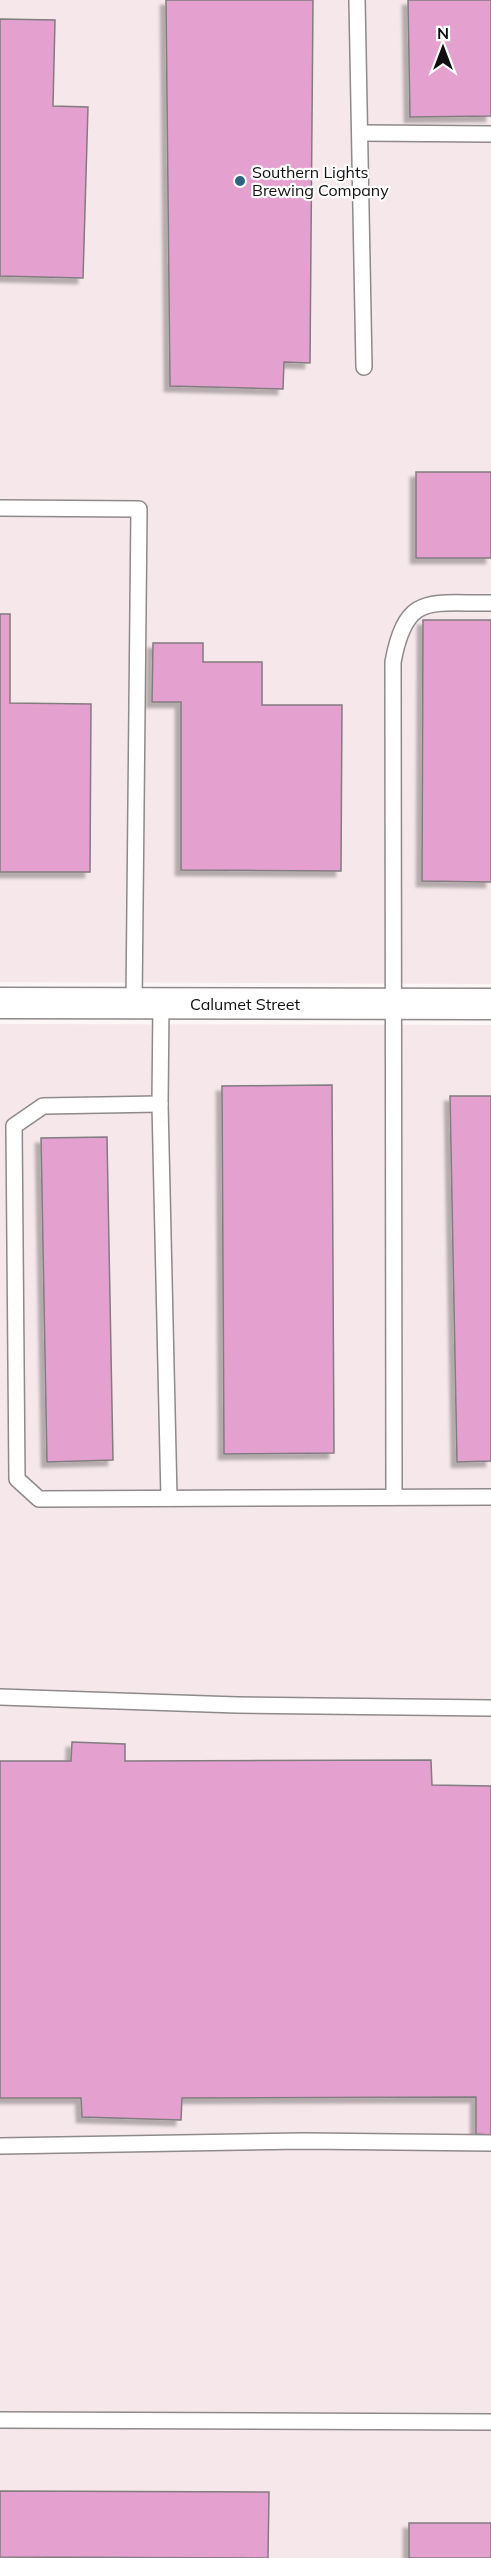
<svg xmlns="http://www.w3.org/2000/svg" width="491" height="2558" font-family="Mulish,sans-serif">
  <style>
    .built { fill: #f6e8ea }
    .building { fill: #e4a1cf; stroke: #807c7f; stroke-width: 1.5; filter: url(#shadow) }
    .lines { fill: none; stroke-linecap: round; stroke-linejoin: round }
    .service-casing { stroke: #8e898a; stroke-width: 18 }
    .minor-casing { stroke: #8e898a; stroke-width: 33 }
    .service { stroke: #fff; stroke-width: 15 }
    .minor { stroke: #fff; stroke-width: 30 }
    .poi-dot { fill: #2e627e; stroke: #fff; stroke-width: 2 }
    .labels { text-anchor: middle; stroke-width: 4.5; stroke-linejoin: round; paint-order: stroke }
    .poi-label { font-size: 16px; fill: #100e0e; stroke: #fff; text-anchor: start }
    .street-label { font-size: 16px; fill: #100e0e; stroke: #fff }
  </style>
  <defs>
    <filter id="shadow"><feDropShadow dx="-5.5" dy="5.5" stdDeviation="1.5" flood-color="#0004"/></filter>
  </defs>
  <rect width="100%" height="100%" fill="#fcf6f7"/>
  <g class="built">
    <path d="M0 0H491V984L0 982Z"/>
    <path d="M0 1024 491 1025V2558H0Z"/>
  </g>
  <g class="building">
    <path d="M166 0H313L310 363 284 362 283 389 170 386Z"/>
    <path d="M408 0H491V116L410 117Z"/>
    <path d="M0 19 55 20 53 106 88 107 83 278 0 276Z"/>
    <rect x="416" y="472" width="75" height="86"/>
    <path d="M0 614H10V703L91 704 90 872H0Z"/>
    <path d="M423 620H491V882L422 881Z"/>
    <path d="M153 643H203V662H262V705H342L341 871 181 870V702H152Z"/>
    <path d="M332 1085 334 1453 224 1454 222 1086Z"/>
    <path d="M450 1096H491V1461L457 1462Z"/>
    <path d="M107 1137 113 1460 47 1462 41 1138Z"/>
    <path d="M72 1742 125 1744V1761L431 1760 432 1785 491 1786V2135L476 2134V2097L182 2098 181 2120 82 2117 81 2098H0V1761H71Z"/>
    <path d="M0 2491 269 2492 268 2558 0 2557Z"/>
    <rect x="409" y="2523" width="82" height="35"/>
  </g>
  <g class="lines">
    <defs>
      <g id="service">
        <path d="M357 0 364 367"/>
        <path d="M361 133 491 134"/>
        <path d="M0 508 139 509 134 1004"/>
        <path d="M161 1004 160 1104 169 1498"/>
        <path d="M160 1104 43 1106 14 1126 17 1479 39 1499 491 1497"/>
        <path d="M394 1497 393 662C406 592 430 604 491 603"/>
        <path d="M0 1697 237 1705 491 1708"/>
        <path d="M0 2146 304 2141 491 2143"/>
        <path d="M0 2420 491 2422"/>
      </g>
      <path id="minor" d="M0 1003 491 1004"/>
    </defs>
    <use href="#service" class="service-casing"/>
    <use href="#minor" class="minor-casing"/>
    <use href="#service" class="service"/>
    <use href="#minor" class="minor"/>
  </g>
  <circle class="poi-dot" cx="240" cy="181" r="6"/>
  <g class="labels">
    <g class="poi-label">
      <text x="252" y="178">Southern Lights<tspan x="252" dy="18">Brewing Company</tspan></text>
    </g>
    <g class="street-label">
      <text x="245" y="1010">Calumet Street</text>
    </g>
  </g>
  <g transform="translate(443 48)" stroke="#ffffff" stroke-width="4.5" paint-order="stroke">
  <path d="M0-4.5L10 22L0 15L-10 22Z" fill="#100e0e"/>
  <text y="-9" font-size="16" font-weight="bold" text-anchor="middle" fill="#100e0e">N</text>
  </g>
</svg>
